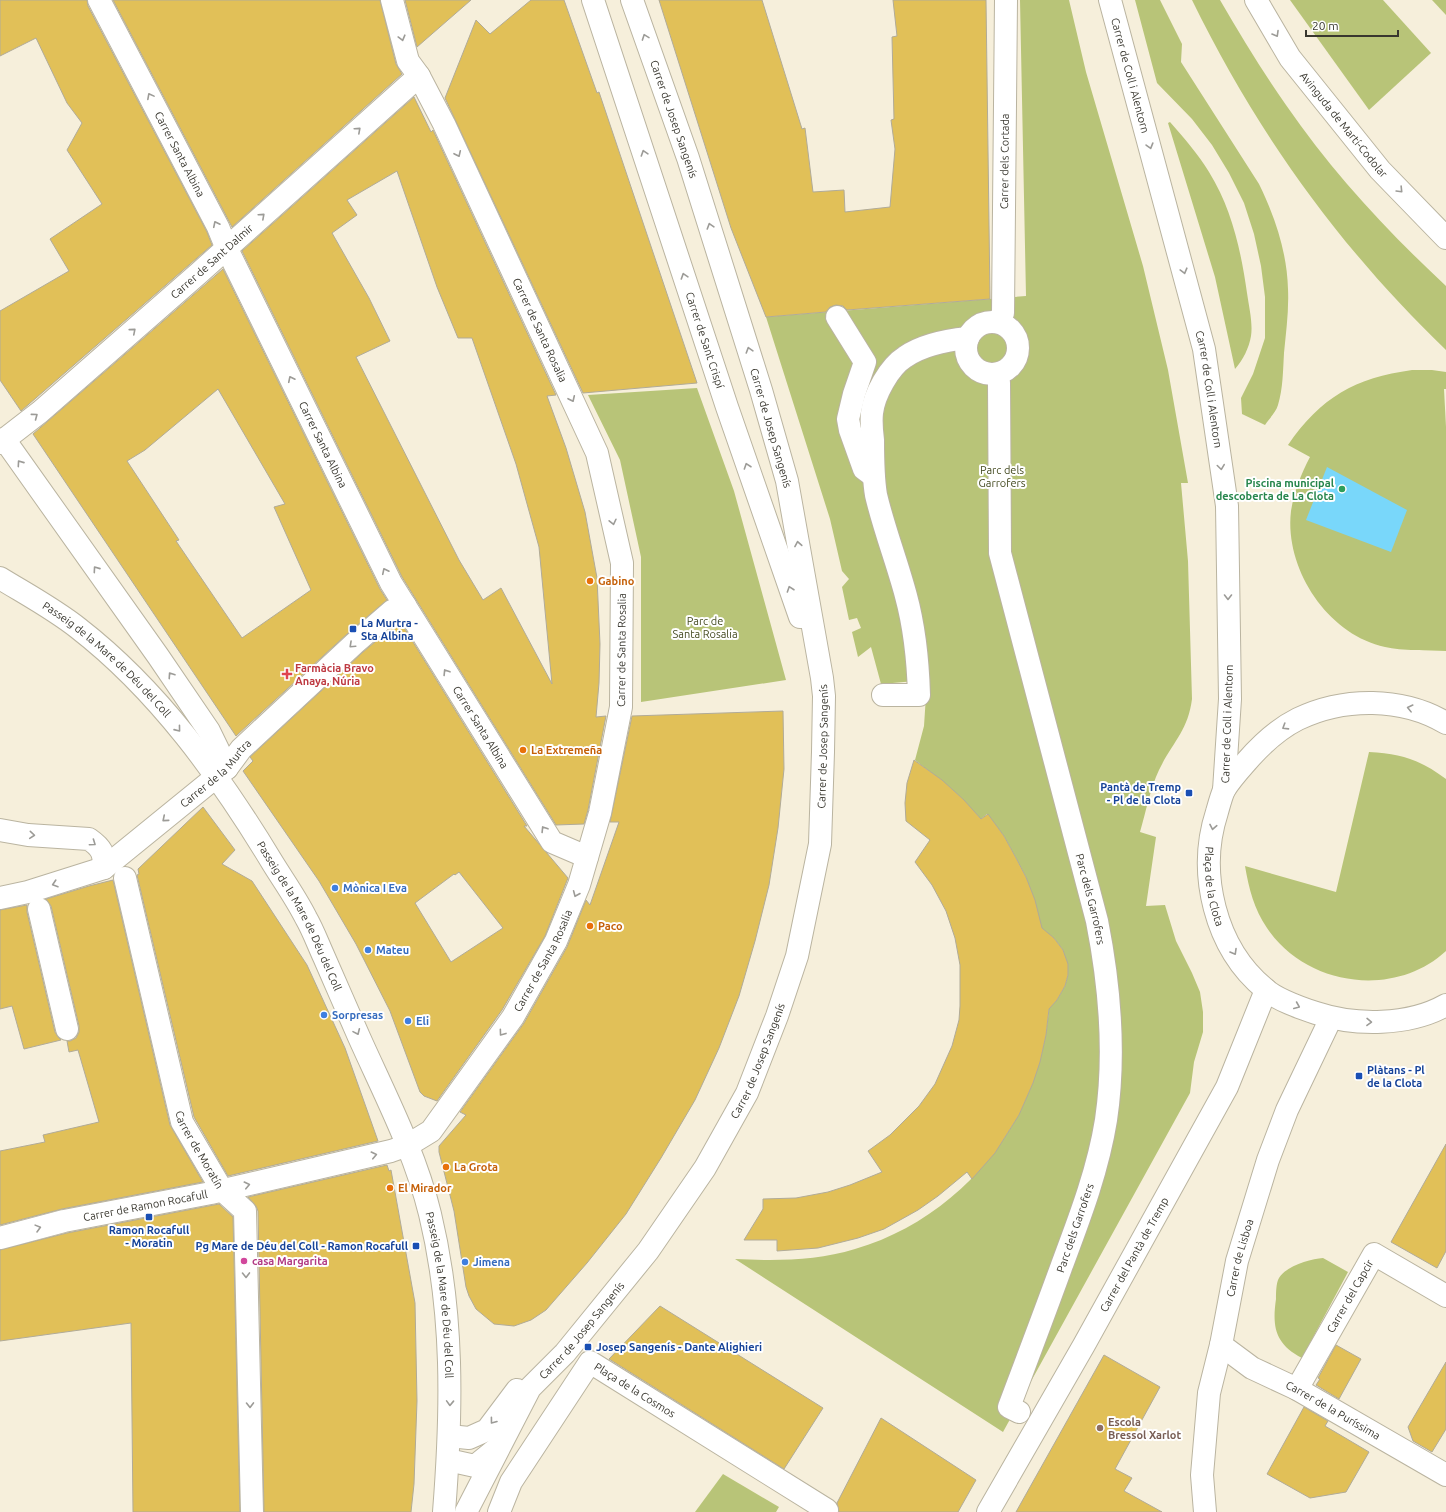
<svg xmlns="http://www.w3.org/2000/svg" width="1446" height="1512" font-family="Ubuntu,sans-serif">
  <style>
    .green { fill: #b8c478 }
    .water { fill: #79d7fa }
    .building { fill: #e1c058; stroke: #b1ab98; fill-rule: evenodd }
    .lines { fill: none; stroke-linecap: round; stroke-linejoin: round }
    .pedestrian-casing { stroke: #bab4a0; stroke-width: 24 }
    .minor-casing { stroke: #bab4a0; stroke-width: 24 }
    .tertiary-casing { stroke: #bab4a0; stroke-width: 24 }
    .pedestrian { stroke: #fff; stroke-width: 22 }
    .minor { stroke: #fff; stroke-width: 22 }
    .tertiary { stroke: #fff; stroke-width: 22 }
    .oneway { stroke: #9c9b97 }
    .leisure-dot { fill: #2e9e5b; stroke: #fff; stroke-width: 1.5 }
    .food-dot { fill: #e8710a; stroke: #fff; stroke-width: 1.5 }
    .transit-dot { fill: #1a4fb4; stroke: #fff; stroke-width: 1.5 }
    .health-dot { fill: #e0444e; stroke: #fff; stroke-width: 1.5 }
    .shop-dot { fill: #3f7fe0; stroke: #fff; stroke-width: 1.5 }
    .hotel-dot { fill: #d1479c; stroke: #fff; stroke-width: 1.5 }
    .education-dot { fill: #8d6e63; stroke: #fff; stroke-width: 1.5 }
    .labels { text-anchor: middle; stroke-width: 4; stroke-linejoin: round; paint-order: stroke }
    .street-label { font-size: 11px; fill: #39372f; stroke: #fff }
    .park-label { font-size: 11px; fill: #454b21; stroke: #fff }
    .leisure-label { font-size: 11px; font-weight: bold; fill: #27864d; stroke: #fff; text-anchor: end }
    .food-label { font-size: 11px; font-weight: bold; fill: #c56008; stroke: #fff; text-anchor: start }
    .transit-label { font-size: 11px; font-weight: bold; fill: #164399; stroke: #fff; text-anchor: start }
    .health-label { font-size: 11px; font-weight: bold; fill: #be3a42; stroke: #fff; text-anchor: start }
    .shop-label { font-size: 11px; font-weight: bold; fill: #366cbe; stroke: #fff; text-anchor: start }
    .hotel-label { font-size: 11px; font-weight: bold; fill: #b23c85; stroke: #fff; text-anchor: start }
    .education-label { font-size: 11px; font-weight: bold; fill: #785e54; stroke: #fff; text-anchor: start }
  </style>
  <rect width="100%" height="100%" fill="#f6efdb"/>
  <g class="green">
    <path d="M1020 0H1069L1086 72 1143 266 1168 370 1188 483H1181L1188 561 1192 699C1188 731 1172 743 1159 770 1150 789 1146 812 1140 832L1156 837 1146 906 1165 905 1176 941 1192 973 1200 992 1203 1012V1032L1194 1062 1190 1093 1003 1432 735 1259C775 1261 816 1261 855 1249 963 1217 1041 1119 1049 1008L1057 1000 1065 986 1068 975 1063 950 1054 938 1042 930 1026 877 1015 856 1004 836 987 814 981 819 954 791 915 760 924 726 927 680 881 684 871 647 858 657 852 632 861 628 857 618 849 620 842 587 849 579 842 571 830 519 766 317 1026 296Z"/>
    <path d="M1135 0H1160L1182 44 1181 62 1259 184C1275 217 1287 252 1288 289 1289 311 1286 332 1284 353 1283 370 1283 389 1278 405 1276 412 1269 419 1265 425L1242 414 1241 398 1253 374 1265 338V297L1261 266 1254 234 1244 203 1229 173 1212 145 1192 119 1157 83Z"/>
    <path d="M1192 0H1220C1241 36 1262 71 1286 105 1332 172 1387 231 1446 286V350C1339 247 1257 133 1192 0Z"/>
    <path d="M1290 0H1383L1431 53 1369 110Z"/>
    <path d="M1432 0H1446V15Z"/>
    <path d="M1170 122C1184 138 1198 154 1209 172 1232 209 1241 251 1247 293 1249 307 1253 323 1251 336 1249 348 1243 360 1235 369L1215 277 1168 123Z"/>
    <path d="M1412 370H1432L1446 372V389H1444L1446 427V651C1428 650 1402 651 1385 647 1328 635 1284 569 1291 511 1294 492 1301 474 1310 457L1288 445C1321 397 1355 378 1412 370Z"/>
    <path d="M697 388 734 491 786 680 641 702V557L620 460 588 395Z"/>
    <path d="M1369 752C1401 754 1419 759 1446 779V951C1394 999 1306 986 1267 928 1254 909 1249 889 1245 866L1336 892Z"/>
    <path d="M1323 1258 1348 1272 1302 1358C1275 1344 1272 1327 1276 1299 1276 1293 1276 1283 1279 1278 1287 1265 1311 1259 1323 1258Z"/>
    <path d="M723 1474 779 1507 776 1512H695Z"/>
  </g>
  <path class="water" d="M1327 467 1407 510 1391 552 1306 520Z"/>
  <g class="building">
    <path d="M0 0H87L88 6 207 232 212 245 21 411 0 380V311L69 271 50 239 102 204 67 150 82 123 67 103 36 38 0 56Z"/>
    <path d="M113 0H380L396 64 402 74 232 227Z"/>
    <path d="M405 0H471L417 47Z"/>
    <path d="M531 0H564L597 93 599 92 697 383 583 393 445 98 476 20 490 34Z"/>
    <path d="M659 0H762L802 129 805 128 813 192 844 190 845 212 890 207 895 149 891 120 894 119 892 37 897 36 893 0H986L990 299 847 310 843 306 836 305 830 307 826 312 766 317 731 228Z"/>
    <path d="M414 97 431 132 433 130 556 395 547 396 566 448 585 512 597 578 600 644 599 683 596 717 606 716 588 810 584 824 556 825 402 577 242 251ZM397 171 437 287 458 338H472L516 464 539 547 552 684 501 588 483 600 459 560 356 357 390 341 369 298 332 233 357 215 347 200Z"/>
    <path d="M223 269 380 589 387 600 347 634 236 736 33 434ZM218 389 285 504 274 507 311 590 242 638 176 541 179 540 127 461 145 450Z"/>
    <path d="M400 621 527 826H524L568 878 545 936 502 1010 437 1101 424 1096 420 1092 390 1011 356 944 319 881 243 771 253 761 250 757 363 652ZM459 872 503 928 451 962 415 903 454 874 455 875Z"/>
    <path d="M783 711 784 769 778 828 769 885 755 941 739 996 719 1048 695 1100 661 1158 626 1214 587 1263 546 1310 531 1320 514 1326 494 1324 476 1309 469 1296 466 1287 454 1211 439 1152V1146L466 1115 460 1112 524 1023 567 947 586 900 590 905 619 822H610L632 716Z"/>
    <path d="M914 760 942 780 964 800 981 819 988 814 1004 836 1015 856 1026 877 1035 900 1042 928 1054 938 1063 950 1068 964V975L1065 986 1057 1000 1049 1009 1046 1035 1040 1062 1033 1083 1019 1115 995 1153 972 1179 967 1172 938 1196 918 1210 884 1229 858 1238 818 1248 777 1251V1240H744L763 1209V1199L796 1198 828 1192 850 1185 882 1172 868 1151 890 1135 919 1106 935 1084 952 1046 959 1020 960 1006V965L955 938 946 911 932 885 915 862 930 840 906 821 905 803 907 783Z"/>
    <path d="M203 807 235 850 222 864 252 881 307 965 345 1048 378 1141 228 1176 194 1117 137 875 139 874 138 869Z"/>
    <path d="M113 880 170 1125 203 1182 62 1209 0 1225V1151L45 1142 43 1135 99 1122 78 1050 69 1052 67 1041H70L76 1038 79 1032V1026L51 906 46 899 89 886Z"/>
    <path d="M27 905V912L55 1032 58 1037 61 1040 24 1049 12 1006 0 1009V910Z"/>
    <path d="M1446 1144V1251L1437 1268 1391 1242Z"/>
    <path d="M387 1165 389 1171 391 1170 415 1303 417 1401 414 1484 411 1512H264L258 1211 256 1206 248 1197Z"/>
    <path d="M219 1204 233 1217 240 1512H133L131 1323 0 1341V1250L67 1233Z"/>
    <path d="M660 1306 823 1408 784 1469 609 1359Z"/>
    <path d="M1336 1345 1361 1359 1339 1399 1316 1385 1320 1379 1318 1378Z"/>
    <path d="M1104 1355 1160 1387 1115 1469 1132 1478 1124 1491 1162 1512H1016Z"/>
    <path d="M1446 1362V1429L1432 1452 1413 1441 1408 1427Z"/>
    <path d="M1304 1407 1328 1421 1325 1426 1369 1452 1346 1492 1310 1498 1267 1474Z"/>
    <path d="M881 1418 976 1480 958 1512H839L837 1503Z"/>
  </g>
  <g class="lines">
    <defs>
      <g id="pedestrian">
        <path d="M837 317 865 362 854 394 848 419 850 430 864 469 872 475"/>
        <path id="s1" d="M997 374 999 383 1000 553 1097 921C1110 987 1116 1053 1106 1120 1098 1170 1080 1217 1062 1265 1045 1312 1027 1359 1009 1407L1019 1412"/>
        <path d="M883 695H919C918 661 915 629 906 596 897 562 884 529 876 495 873 477 873 458 873 440 872 432 871 422 872 413 874 395 889 367 905 357 922 345 948 340 968 338"/>
        <path id="s2" d="M125 878 182 1122 222 1190"/>
        <path d="M39 909 67 1029"/>
        <path id="s3" d="M499 1512 511 1482 590 1362 827 1510 826 1512"/>
      </g>
      <g id="minor">
        <path id="s4" d="M99 0 218 227 227 249 391 583 552 842 587 857"/>
        <path id="s5" d="M593 0 727 407 800 617"/>
        <path id="s6" d="M1256 0 1290 58 1380 170 1446 238"/>
        <circle cx="992" cy="348" r="26"/>
        <path id="s7" d="M998 322 1003 313 1006 0"/>
        <path d="M4 439 158 656 209 731 227 768"/>
        <path id="s8" d="M0 443 40 412 199 273 419 76"/>
        <path id="s9" d="M0 578C26 594 54 609 78 628 158 690 220 776 272 862 283 880 296 898 306 918 313 930 318 944 324 957 336 984 347 1010 359 1037 385 1095 415 1152 430 1214 454 1313 452 1411 444 1512"/>
        <path d="M0 830 28 835 89 839C102 848 104 853 104 868"/>
        <path id="s10" d="M0 898 28 892 104 868 227 768 241 749 355 643 392 611 405 605"/>
        <path d="M222 1190 245 1211 252 1512"/>
        <path id="s11" d="M0 1238 64 1221 211 1193 391 1151 408 1145 431 1131 513 1017 556 941 579 885 600 813 621 707 622 563 597 453 444 124 419 76 408 61 392 0"/>
        <path id="s12" d="M1221 1345 1252 1368 1297 1389 1446 1475"/>
        <path id="s13" d="M1297 1389 1374 1254 1446 1296"/>
        <path d="M449 1436 469 1438 487 1430 517 1390"/>
        <path d="M448 1460 475 1466 496 1449"/>
        <path id="s14" d="M466 1512 530 1388 565 1353 648 1251 705 1168 747 1093 777 1016 797 956 820 844 823 752 824 696 822 678 787 481 761 390 688 158 632 0"/>
        <path id="s15" d="M988 1512 1084 1345 1227 1087 1266 990"/>
      </g>
      <g id="tertiary">
        <path id="s16" d="M1110 0 1204 349 1227 506 1230 699 1224 790"/>
        <path id="s17" d="M1446 723C1402 697 1344 697 1298 719 1278 729 1261 745 1247 761 1239 770 1230 780 1224 790 1221 797 1219 805 1217 812 1197 873 1215 948 1265 989 1277 1000 1301 1008 1316 1013 1355 1026 1409 1026 1446 1005"/>
        <path id="s18" d="M1205 1512 1202 1475 1209 1393 1221 1345 1237 1261 1268 1160 1287 1110 1331 1018"/>
      </g>
    </defs>
    <use href="#pedestrian" class="pedestrian-casing"/>
    <use href="#minor" class="minor-casing"/>
    <use href="#tertiary" class="tertiary-casing"/>
    <use href="#pedestrian" class="pedestrian"/>
    <use href="#minor" class="minor"/>
    <use href="#tertiary" class="tertiary"/>
  </g>
  <defs><path id="oneway-chevron" d="M-2-3.5L2.5 0L-2 3.5" fill="none" stroke-width="1.6" stroke-linecap="round" stroke-linejoin="round"/></defs>
  <g class="oneway">
    <use href="#oneway-chevron" transform="translate(1276 34) rotate(60)"/>
    <use href="#oneway-chevron" transform="translate(645 37) rotate(-110)"/>
    <use href="#oneway-chevron" transform="translate(402 38) rotate(75)"/>
    <use href="#oneway-chevron" transform="translate(150 96) rotate(-118)"/>
    <use href="#oneway-chevron" transform="translate(358 130) rotate(-42)"/>
    <use href="#oneway-chevron" transform="translate(1150 146) rotate(74)"/>
    <use href="#oneway-chevron" transform="translate(644 153) rotate(-108)"/>
    <use href="#oneway-chevron" transform="translate(458 154) rotate(65)"/>
    <use href="#oneway-chevron" transform="translate(1400 190) rotate(46)"/>
    <use href="#oneway-chevron" transform="translate(262 216) rotate(-42)"/>
    <use href="#oneway-chevron" transform="translate(216 224) rotate(-116)"/>
    <use href="#oneway-chevron" transform="translate(710 226) rotate(-107)"/>
    <use href="#oneway-chevron" transform="translate(1184 271) rotate(75)"/>
    <use href="#oneway-chevron" transform="translate(684 276) rotate(-108)"/>
    <use href="#oneway-chevron" transform="translate(133 331) rotate(-41)"/>
    <use href="#oneway-chevron" transform="translate(749 350) rotate(-107)"/>
    <use href="#oneway-chevron" transform="translate(291 379) rotate(-116)"/>
    <use href="#oneway-chevron" transform="translate(572 399) rotate(65)"/>
    <use href="#oneway-chevron" transform="translate(35 416) rotate(-37)"/>
    <use href="#oneway-chevron" transform="translate(20 463) rotate(-125)"/>
    <use href="#oneway-chevron" transform="translate(747 466) rotate(-109)"/>
    <use href="#oneway-chevron" transform="translate(1221 467) rotate(82)"/>
    <use href="#oneway-chevron" transform="translate(613 522) rotate(77)"/>
    <use href="#oneway-chevron" transform="translate(798 544) rotate(-100)"/>
    <use href="#oneway-chevron" transform="translate(96 569) rotate(-125)"/>
    <use href="#oneway-chevron" transform="translate(385 571) rotate(-116)"/>
    <use href="#oneway-chevron" transform="translate(790 589) rotate(-109)"/>
    <use href="#oneway-chevron" transform="translate(1228 597) rotate(90)"/>
    <use href="#oneway-chevron" transform="translate(352 645) rotate(137)"/>
    <use href="#oneway-chevron" transform="translate(446 672) rotate(-122)"/>
    <use href="#oneway-chevron" transform="translate(171 675) rotate(-124)"/>
    <use href="#oneway-chevron" transform="translate(1410 708) rotate(-166)"/>
    <use href="#oneway-chevron" transform="translate(1285 727) rotate(148)"/>
    <use href="#oneway-chevron" transform="translate(178 729) rotate(51)"/>
    <use href="#oneway-chevron" transform="translate(165 819) rotate(140)"/>
    <use href="#oneway-chevron" transform="translate(1213 827) rotate(101)"/>
    <use href="#oneway-chevron" transform="translate(544 829) rotate(-122)"/>
    <use href="#oneway-chevron" transform="translate(32 835) rotate(5)"/>
    <use href="#oneway-chevron" transform="translate(93 843) rotate(35)"/>
    <use href="#oneway-chevron" transform="translate(55 884) rotate(162)"/>
    <use href="#oneway-chevron" transform="translate(576 894) rotate(113)"/>
    <use href="#oneway-chevron" transform="translate(1234 952) rotate(60)"/>
    <use href="#oneway-chevron" transform="translate(1297 1006) rotate(23)"/>
    <use href="#oneway-chevron" transform="translate(1369 1022) rotate(1)"/>
    <use href="#oneway-chevron" transform="translate(357 1032) rotate(66)"/>
    <use href="#oneway-chevron" transform="translate(502 1033) rotate(126)"/>
    <use href="#oneway-chevron" transform="translate(374 1155) rotate(-13)"/>
    <use href="#oneway-chevron" transform="translate(247 1185) rotate(-13)"/>
    <use href="#oneway-chevron" transform="translate(38 1228) rotate(-15)"/>
    <use href="#oneway-chevron" transform="translate(246 1275) rotate(89)"/>
    <use href="#oneway-chevron" transform="translate(450 1403) rotate(92)"/>
    <use href="#oneway-chevron" transform="translate(250 1405) rotate(89)"/>
    <use href="#oneway-chevron" transform="translate(493 1421) rotate(127)"/>
  </g>
  <circle class="leisure-dot" cx="1342" cy="489" r="4"/>
  <g class="food-dot">
    <circle cx="590" cy="581" r="4"/>
    <circle cx="523" cy="750" r="4"/>
    <circle cx="590" cy="926" r="4"/>
    <circle cx="446" cy="1167" r="4"/>
    <circle cx="390" cy="1188" r="4"/>
  </g>
  <g class="transit-dot">
    <rect x="349" y="625" width="8" height="8" rx="2"/>
    <rect x="1185" y="789" width="8" height="8" rx="2"/>
    <rect x="1355" y="1072" width="8" height="8" rx="2"/>
    <rect x="145" y="1213" width="8" height="8" rx="2"/>
    <rect x="412" y="1242" width="8" height="8" rx="2"/>
    <rect x="584" y="1343" width="8" height="8" rx="2"/>
  </g>
  <path class="health-dot" d="M285 668h4v4h4v4h-4v4h-4v-4h-4v-4h4z"/>
  <g class="shop-dot">
    <circle cx="335" cy="888" r="4"/>
    <circle cx="368" cy="950" r="4"/>
    <circle cx="324" cy="1015" r="4"/>
    <circle cx="408" cy="1021" r="4"/>
    <circle cx="465" cy="1262" r="4"/>
  </g>
  <circle class="hotel-dot" cx="244" cy="1261" r="4"/>
  <circle class="education-dot" cx="1100" cy="1428" r="4"/>
  <g class="labels">
    <g class="street-label">
      <text dy="4" stroke="none"><textPath href="#s16" startOffset="78">Carrer de Coll i Alentorn</textPath></text>
      <text transform="translate(674 119) rotate(71)" y="4">Carrer de Josep Sangenís</text>
      <text dy="4" stroke="none"><textPath href="#s6" startOffset="153">Avinguda de Martí-Codolar</textPath></text>
      <text dy="4" stroke="none"><textPath href="#s4" startOffset="174">Carrer Santa Albina</textPath></text>
      <text dy="4" stroke="none"><textPath href="#s7" startOffset="162">Carrer dels Cortada</textPath></text>
      <text dy="4" stroke="none"><textPath href="#s8" startOffset="279">Carrer de Sant Dalmir</textPath></text>
      <text transform="translate(540 330) rotate(65)" y="4">Carrer de Santa Rosalia</text>
      <text dy="4" stroke="none"><textPath href="#s5" startOffset="358">Carrer de Sant Crispí</textPath></text>
      <text dy="4" stroke="none"><textPath href="#s16" startOffset="402">Carrer de Coll i Alentorn</textPath></text>
      <text transform="translate(771 428) rotate(74)" y="4">Carrer de Josep Sangenís</text>
      <text dy="4" stroke="none"><textPath href="#s4" startOffset="498">Carrer Santa Albina</textPath></text>
      <text dy="4" stroke="none"><textPath href="#s11" startOffset="974">Carrer de Santa Rosalia</textPath></text>
      <text dy="4" stroke="none"><textPath href="#s9" startOffset="135">Passeig de la Mare de Déu del Coll</textPath></text>
      <text transform="translate(1227 724) rotate(-88)" y="4">Carrer de Coll i Alentorn</text>
      <text dy="4" stroke="none"><textPath href="#s4" startOffset="822">Carrer Santa Albina</textPath></text>
      <text dy="4" stroke="none"><textPath href="#s14" startOffset="865">Carrer de Josep Sangenís</textPath></text>
      <text dy="4" stroke="none"><textPath href="#s10" startOffset="255">Carrer de la Murtra</textPath></text>
      <text dy="4" stroke="none"><textPath href="#s17" startOffset="356">Plaça de la Clota</textPath></text>
      <text dy="4" stroke="none"><textPath href="#s1" startOffset="537">Parc dels Garrofers</textPath></text>
      <text dy="4" stroke="none"><textPath href="#s9" startOffset="459">Passeig de la Mare de Déu del Coll</textPath></text>
      <text dy="4" stroke="none"><textPath href="#s11" startOffset="650">Carrer de Santa Rosalia</textPath></text>
      <text dy="4" stroke="none"><textPath href="#s14" startOffset="541">Carrer de Josep Sangenís</textPath></text>
      <text dy="4" stroke="none"><textPath href="#s2" startOffset="283">Carrer de Moratín</textPath></text>
      <text dy="4" stroke="none"><textPath href="#s11" startOffset="149">Carrer de Ramon Rocafull</textPath></text>
      <text transform="translate(1075 1228) rotate(-71)" y="4">Parc dels Garrofers</text>
      <text dy="4" stroke="none"><textPath href="#s15" startOffset="296">Carrer del Pantà de Tremp</textPath></text>
      <text dy="4" stroke="none"><textPath href="#s18" startOffset="258">Carrer de Lisboa</textPath></text>
      <text dy="4" stroke="none"><textPath href="#s9" startOffset="867">Passeig de la Mare de Déu del Coll</textPath></text>
      <text dy="4" stroke="none"><textPath href="#s13" startOffset="107">Carrer del Capcir</textPath></text>
      <text dy="4" stroke="none"><textPath href="#s14" startOffset="217">Carrer de Josep Sangenís</textPath></text>
      <text dy="4" stroke="none"><textPath href="#s3" startOffset="229">Plaça de la Cosmos</textPath></text>
      <text dy="4" stroke="none"><textPath href="#s12" startOffset="130">Carrer de la Puríssima</textPath></text>
    </g>
    <g class="park-label">
      <text x="1002" y="474">Parc dels<tspan x="1002" dy="13">Garrofers</tspan></text>
      <text x="705" y="625">Parc de<tspan x="705" dy="13">Santa Rosalia</tspan></text>
    </g>
    <g class="leisure-label">
      <text x="1334" y="487">Piscina municipal<tspan x="1334" dy="13">descoberta de La Clota</tspan></text>
    </g>
    <g class="food-label">
      <text x="598" y="585">Gabino</text>
      <text x="531" y="754">La Extremeña</text>
      <text x="598" y="930">Paco</text>
      <text x="454" y="1171">La Grota</text>
      <text x="398" y="1192">El Mirador</text>
    </g>
    <g class="transit-label">
      <text x="361" y="627">La Murtra -<tspan x="361" dy="13">Sta Albina</tspan></text>
      <text x="1181" y="791" text-anchor="end">Pantà de Tremp<tspan x="1181" dy="13">- Pl de la Clota</tspan></text>
      <text x="1367" y="1074">Plàtans - Pl<tspan x="1367" dy="13">de la Clota</tspan></text>
      <text x="149" y="1234" text-anchor="middle">Ramon Rocafull<tspan x="149" dy="13">- Moratin</tspan></text>
      <text x="408" y="1250" text-anchor="end">Pg Mare de Déu del Coll - Ramon Rocafull</text>
      <text x="596" y="1351">Josep Sangenís - Dante Alighieri</text>
    </g>
    <g class="health-label">
      <text x="295" y="672">Farmàcia Bravo<tspan x="295" dy="13">Anaya, Núria</tspan></text>
    </g>
    <g class="shop-label">
      <text x="343" y="892">Mònica I Eva</text>
      <text x="376" y="954">Mateu</text>
      <text x="332" y="1019">Sorpresas</text>
      <text x="416" y="1025">Eli</text>
      <text x="473" y="1266">Jimena</text>
    </g>
    <g class="hotel-label">
      <text x="252" y="1265">casa Margarita</text>
    </g>
    <g class="education-label">
      <text x="1108" y="1426">Escola<tspan x="1108" dy="13">Bressol Xarlot</tspan></text>
    </g>
  </g>
  <path d="M1306 30v6h92v-6" fill="none" stroke="#39372f" stroke-width="2"/>
  <text x="1312" y="30" font-size="12" fill="#39372f" stroke="#ffffff" stroke-width="3" paint-order="stroke">20 m</text>
</svg>
